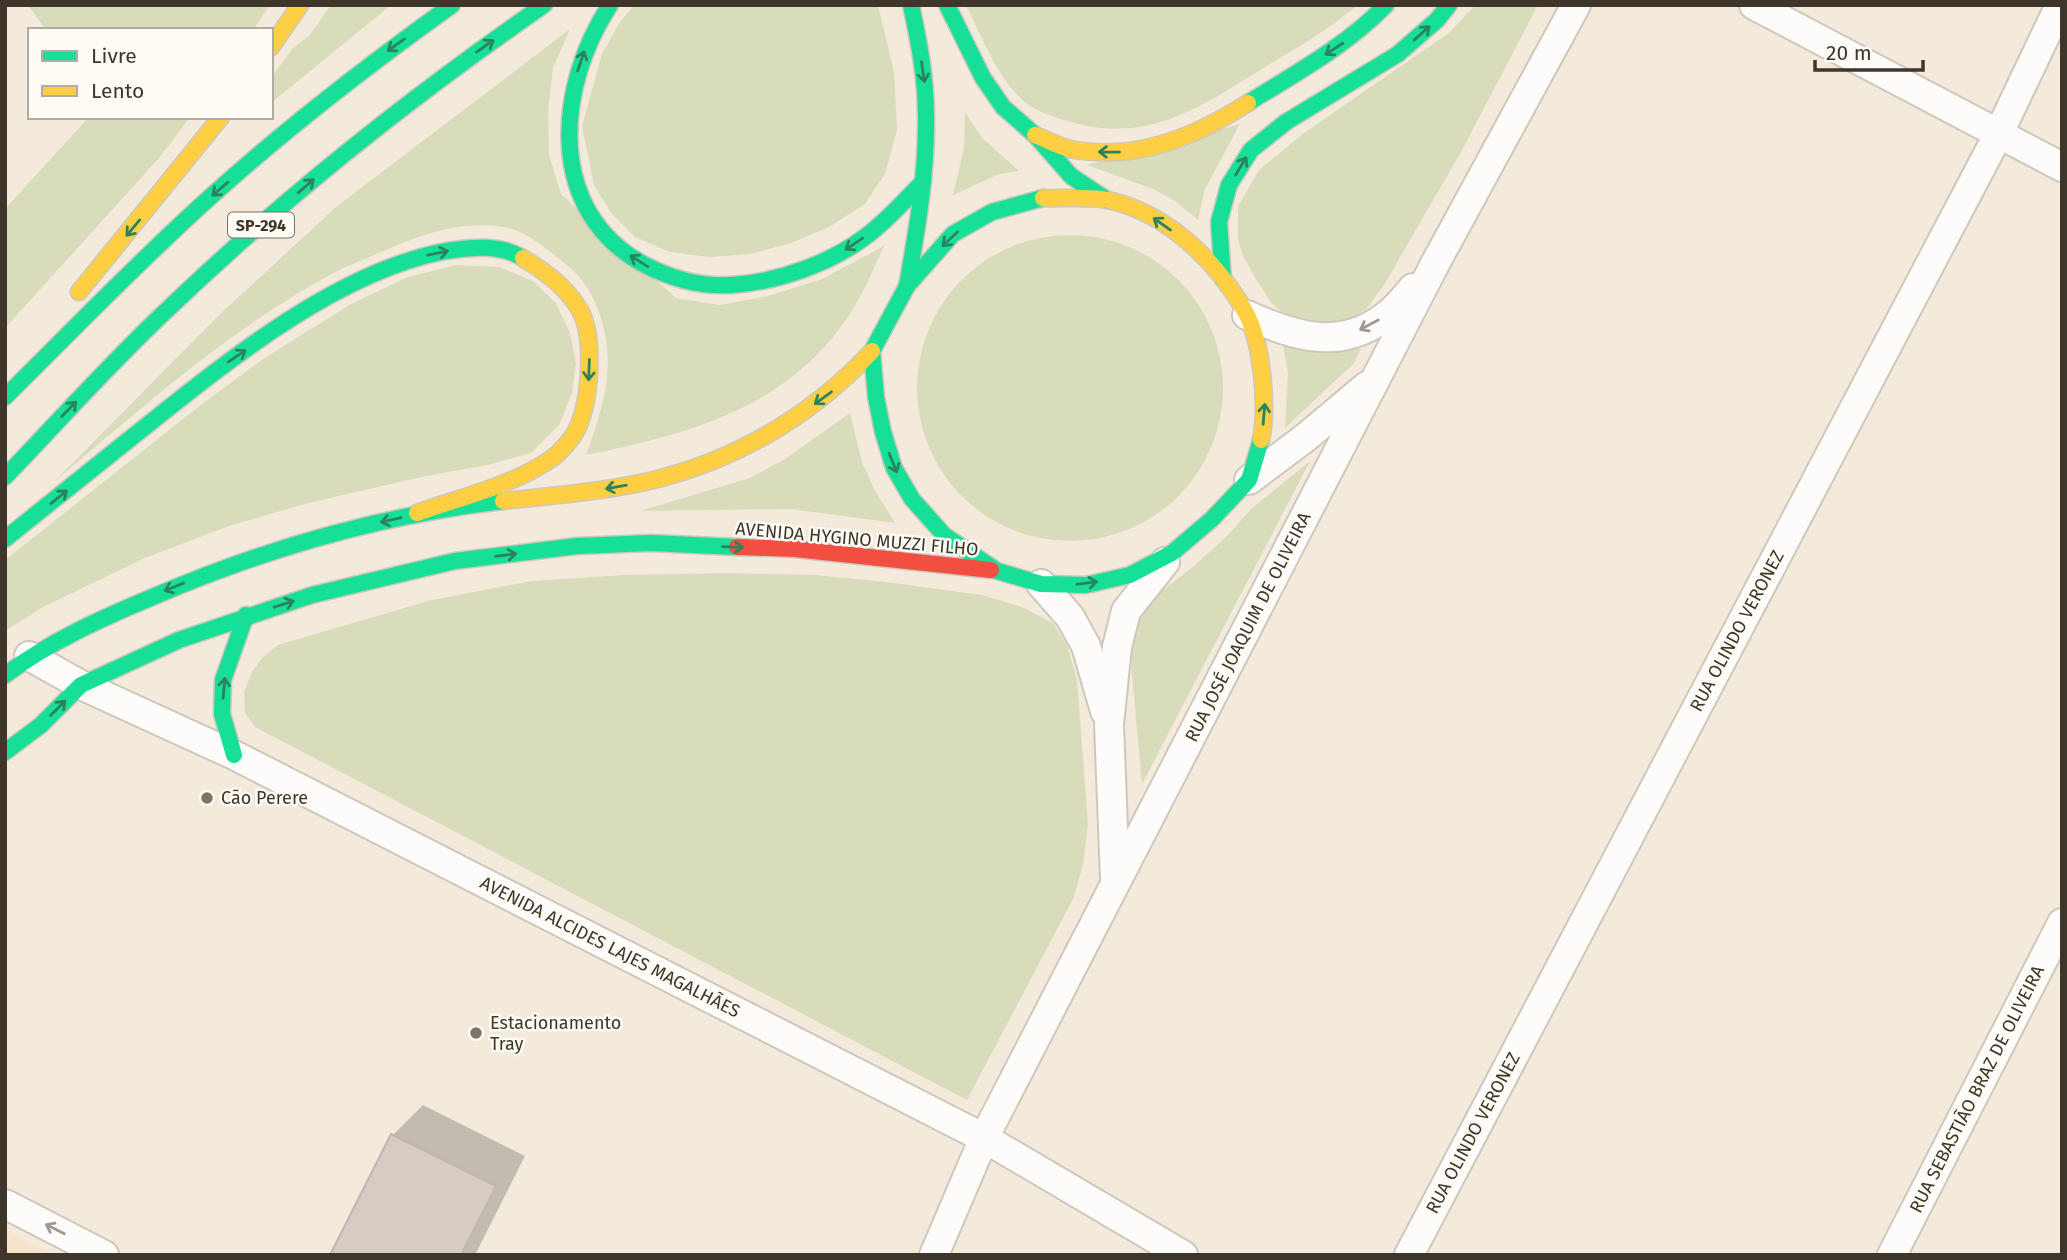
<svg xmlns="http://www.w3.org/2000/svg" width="2067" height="1260" font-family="'Fira Sans',sans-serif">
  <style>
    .built { fill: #f7e5cb }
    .green { fill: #d8dcba }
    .shadow { fill: #0003 }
    .building { fill: #d6ccc3; stroke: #c0b6ad; stroke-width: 2 }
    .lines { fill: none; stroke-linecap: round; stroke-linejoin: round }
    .street-casing { stroke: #cec7bb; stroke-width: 32 }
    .fast-casing { stroke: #cec7bb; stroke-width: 19 }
    .slow-casing { stroke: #cec7bb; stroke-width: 19 }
    .jam-casing { stroke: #cec7bb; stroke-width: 19 }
    .street { stroke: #fdfcfa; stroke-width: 28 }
    .fast { stroke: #16e098; stroke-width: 16 }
    .slow { stroke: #ffcf43; stroke-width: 16 }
    .jam { stroke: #f24e42; stroke-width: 16 }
    .oneway { stroke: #2c825c }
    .oneway2 { stroke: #9e9992 }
    .poi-dot { fill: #7d7568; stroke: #fefaf4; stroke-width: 2.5 }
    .labels { text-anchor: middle; stroke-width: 5; stroke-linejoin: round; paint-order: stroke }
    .shield { fill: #fefaf4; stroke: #787167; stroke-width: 2 }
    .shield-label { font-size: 16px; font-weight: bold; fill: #3e362a }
    .street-label { font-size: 18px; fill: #3e362a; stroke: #fefaf4 }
    .poi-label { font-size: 18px; fill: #3e362a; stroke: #fefaf4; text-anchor: start }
  </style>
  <rect width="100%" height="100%" fill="#f3eadc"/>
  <path class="built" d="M5 1230 52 1255H5Z"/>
  <g class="green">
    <path d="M28 5H270L253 30H46Z"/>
    <path d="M331 5H391L271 103V78L293 48 309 36Z"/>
    <path d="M634 5H878L894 72 897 130 885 174 865 204 829 227 791 243 751 254 710 257 670 252 635 237 611 213 594 185 582 126 602 54 620 22Z"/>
    <path d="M966 5H1358C1329 29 1297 48 1265 67 1208 102 1158 139 1088 126 1070 122 1049 117 1032 107 1001 88 982 37 966 5Z"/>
    <path d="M1475 5H1538L1461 152 1384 285 1367 308 1348 321 1326 324 1290 318 1272 304 1256 279 1244 258 1238 240V206L1259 170 1304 133 1449 33Z"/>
    <path d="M570 29 553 68 548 111 549 155 561 194 676 298 720 305 768 296 822 279 884 246C875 265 867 286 856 304 795 406 695 433 586 455 605 402 618 361 597 307 591 293 582 277 570 268 552 253 527 230 503 227 459 220 421 235 381 252 364 260 345 266 328 276 227 331 141 409 54 482L217 317 336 207Z"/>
    <path d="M965 112 982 138 1019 171 999 174 953 195 964 148Z"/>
    <path d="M89 117H190L159 158 5 328V209Z"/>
    <path d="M1240 124 1205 189 1198 220 1175 201 1153 189 1087 165Z"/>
    <circle cx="1070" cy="388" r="153"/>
    <path d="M456 265 499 267 533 281 556 303 570 333 576 363 572 393 559 425 531 453 488 465 426 476 308 503 229 526 145 558 43 607 5 631V560L202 404 263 359 351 304 408 277Z"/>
    <path d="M1283 344C1312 352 1331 356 1361 348L1354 363 1285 428 1288 373Z"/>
    <path d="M850 413 862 462 874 489 895 523 791 509 640 511 750 478 785 459Z"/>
    <path d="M1310 461 1142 784 1130 651 1136 625 1149 601 1194 566 1227 536 1251 509Z"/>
    <path d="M724 573 814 575 886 582 982 595 1022 607 1053 623 1067 646 1077 679 1088 825 1083 864 1074 897 967 1100 255 727 245 713 244 692 252 672 262 658 278 645 428 601 531 581 625 575Z"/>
  </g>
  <path class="shadow" d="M423 1105 525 1156 475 1255H332L393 1135Z"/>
  <path class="building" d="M391 1134 496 1186 461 1255H330Z"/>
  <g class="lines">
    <defs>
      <g id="street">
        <path d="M1754 5 2062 167"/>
        <path d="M1247 315C1298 338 1344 352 1391 312 1399 305 1406 296 1413 288"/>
        <path d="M1249 480 1305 438 1367 386"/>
        <path d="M1041 584 1070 617 1086 646 1105 711"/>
        <path d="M29 656 81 685 234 755 984 1138 1183 1255"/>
        <path d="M1115 880 1109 724 1117 647 1126 611 1165 562"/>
        <path d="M5 1204 104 1255"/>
        <path d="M934 1255 984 1138 1436 262 1576 5"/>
        <path d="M1409 1255 1998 135 2060 5"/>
        <path d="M1892 1255 2062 923"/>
      </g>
      <g id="fast">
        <path d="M610 5C556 87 545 212 645 265 672 279 701 287 732 285 777 282 829 264 865 237 887 221 904 201 923 182"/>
        <path d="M947 5 983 78 1003 107 1035 135 1071 176 1107 200"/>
        <path d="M1248 103C1296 73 1346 46 1386 5"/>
        <path d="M1043 198 992 212 953 234 907 286 872 351 876 397 883 432 894 468 912 499 945 536 997 571 1041 584 1086 585 1130 575 1172 553 1212 519 1249 480 1261 440"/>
        <path d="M1223 279 1219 222 1229 185 1251 150 1286 122 1398 54 1437 20 1449 5"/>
        <path d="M907 286C917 230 927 173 926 116 926 78 919 42 911 5"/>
        <path d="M5 397C72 331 137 263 207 200 284 130 367 66 452 5"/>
        <path d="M5 477C59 421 111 362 168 309 285 197 411 97 544 5"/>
        <path d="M5 539C44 508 82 477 121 446 212 374 329 273 446 251 472 247 500 244 523 258"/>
        <path d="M5 675C51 641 102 618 155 596 267 548 382 515 503 501"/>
        <path d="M5 752 41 725 81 685 179 640 312 595 455 561 577 546 651 543 737 547"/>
        <path d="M234 755 222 714 223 680 246 615"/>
      </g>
      <g id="slow">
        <path d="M271 47 300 5"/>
        <path d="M1035 135C1048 140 1061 148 1075 150 1138 161 1196 136 1248 103"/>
        <path d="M1043 198C1064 199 1088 196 1108 200 1167 213 1217 261 1246 313 1262 343 1268 407 1261 440"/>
        <path d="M79 292 221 117"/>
        <path d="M503 501C550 496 599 492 645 482 733 462 811 417 872 351"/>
        <path d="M417 513C461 497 512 486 551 459 560 453 574 437 578 427 590 399 596 334 578 307 564 285 545 272 523 258"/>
      </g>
      <path id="jam" d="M737 547 795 549 991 570"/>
    </defs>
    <use href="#street" class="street-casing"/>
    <use href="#fast" class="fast-casing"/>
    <use href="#slow" class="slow-casing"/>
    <use href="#jam" class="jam-casing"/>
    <use href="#street" class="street"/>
    <use href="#fast" class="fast"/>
    <use href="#slow" class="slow"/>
    <use href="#jam" class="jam"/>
  </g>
  <defs><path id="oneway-shaft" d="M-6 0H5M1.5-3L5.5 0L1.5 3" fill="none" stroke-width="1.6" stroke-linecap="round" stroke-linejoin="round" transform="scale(1.75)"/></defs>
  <g class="oneway">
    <use href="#oneway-shaft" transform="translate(1422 33) rotate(-42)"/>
    <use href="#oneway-shaft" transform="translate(396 45) rotate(145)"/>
    <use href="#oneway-shaft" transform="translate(485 46) rotate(-35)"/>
    <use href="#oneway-shaft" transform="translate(1334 49) rotate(147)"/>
    <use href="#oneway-shaft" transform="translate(581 61) rotate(-71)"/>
    <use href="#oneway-shaft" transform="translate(923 72) rotate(82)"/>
    <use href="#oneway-shaft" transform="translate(1109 152) rotate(-179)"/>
    <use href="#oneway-shaft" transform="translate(1241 166) rotate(-59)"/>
    <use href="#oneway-shaft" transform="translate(306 186) rotate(-41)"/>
    <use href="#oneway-shaft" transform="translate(220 189) rotate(139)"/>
    <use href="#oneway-shaft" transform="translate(1162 224) rotate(-145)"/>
    <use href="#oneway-shaft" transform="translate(133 228) rotate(130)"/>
    <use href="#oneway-shaft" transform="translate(950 239) rotate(137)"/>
    <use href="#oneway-shaft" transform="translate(854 244) rotate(146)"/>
    <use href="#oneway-shaft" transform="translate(438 253) rotate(-11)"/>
    <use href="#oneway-shaft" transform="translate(639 261) rotate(-148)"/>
    <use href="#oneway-shaft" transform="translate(237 356) rotate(-34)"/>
    <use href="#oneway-shaft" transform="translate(589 370) rotate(92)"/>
    <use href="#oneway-shaft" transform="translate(823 398) rotate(144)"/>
    <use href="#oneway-shaft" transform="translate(69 409) rotate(-46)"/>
    <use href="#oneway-shaft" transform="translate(1264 414) rotate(-85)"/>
    <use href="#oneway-shaft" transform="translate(893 463) rotate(68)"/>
    <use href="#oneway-shaft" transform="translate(616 487) rotate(170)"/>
    <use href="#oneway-shaft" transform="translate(59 497) rotate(-39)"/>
    <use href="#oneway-shaft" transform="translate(391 520) rotate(167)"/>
    <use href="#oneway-shaft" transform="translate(733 547) rotate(2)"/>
    <use href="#oneway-shaft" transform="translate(506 555) rotate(-7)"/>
    <use href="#oneway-shaft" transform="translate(1087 583) rotate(-7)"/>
    <use href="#oneway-shaft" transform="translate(174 587) rotate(158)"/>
    <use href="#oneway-shaft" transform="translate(284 604) rotate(-17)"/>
    <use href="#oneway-shaft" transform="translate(224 688) rotate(-85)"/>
    <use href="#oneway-shaft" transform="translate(58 708) rotate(-45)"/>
  </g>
  <g class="oneway2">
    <use href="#oneway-shaft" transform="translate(1369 325) rotate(152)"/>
    <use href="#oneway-shaft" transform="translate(55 1229) rotate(-153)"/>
  </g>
  <g class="poi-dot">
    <circle cx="207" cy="798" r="7"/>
    <circle cx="476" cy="1033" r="7"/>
  </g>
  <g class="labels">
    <rect class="shield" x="228" y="212.5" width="66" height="25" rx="5"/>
    <g class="shield-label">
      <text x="261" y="231">SP-294</text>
    </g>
    <g class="street-label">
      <text transform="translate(857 539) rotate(5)" y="6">AVENIDA HYGINO MUZZI FILHO</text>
      <text transform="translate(1248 627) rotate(-63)" y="6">RUA JOSÉ JOAQUIM DE OLIVEIRA</text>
      <text transform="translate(1737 631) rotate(-62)" y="6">RUA OLINDO VERONEZ</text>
      <text transform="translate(610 947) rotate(27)" y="6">AVENIDA ALCIDES LAJES MAGALHÃES</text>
      <text transform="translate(1977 1089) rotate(-63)" y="6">RUA SEBASTIÃO BRAZ DE OLIVEIRA</text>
      <text transform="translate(1473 1133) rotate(-62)" y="6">RUA OLINDO VERONEZ</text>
    </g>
    <g class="poi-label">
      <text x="221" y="804">Cão Perere</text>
      <text x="490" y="1029">Estacionamento<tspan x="490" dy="21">Tray</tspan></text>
    </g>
  </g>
  <rect width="2067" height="1260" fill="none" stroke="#3e362a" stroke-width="14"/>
  <rect x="28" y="28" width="245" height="91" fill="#fefaf4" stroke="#b1aca3" stroke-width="2"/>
  <rect x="42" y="51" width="35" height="10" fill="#16e098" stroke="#b1aca3" stroke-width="2"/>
  <text x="91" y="63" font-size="21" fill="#3e362a">Livre</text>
  <rect x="42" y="86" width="35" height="10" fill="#ffcf43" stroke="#b1aca3" stroke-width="2"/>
  <text x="91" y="98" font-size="21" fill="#3e362a">Lento</text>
  <path d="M1815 60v10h108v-10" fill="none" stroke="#3e362a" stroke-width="3.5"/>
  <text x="1826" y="60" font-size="21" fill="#3e362a" stroke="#fefaf4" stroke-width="5" paint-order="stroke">20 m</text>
</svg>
